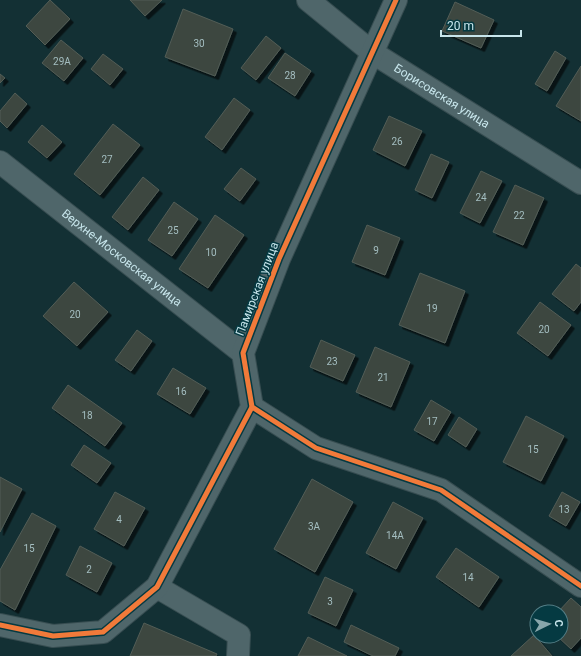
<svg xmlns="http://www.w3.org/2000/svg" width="581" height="656" font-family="Roboto,sans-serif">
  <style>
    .building { fill: #3c4740; stroke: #535d56; filter: url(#shadow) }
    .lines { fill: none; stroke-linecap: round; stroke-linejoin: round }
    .minor-casing { stroke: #374d51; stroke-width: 24 }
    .minor { stroke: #4f666a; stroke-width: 22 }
    .cycleway-casing { stroke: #053a42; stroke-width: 8 }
    .cycleway { stroke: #f17a3a; stroke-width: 5 }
    .labels { text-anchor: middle; stroke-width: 3; stroke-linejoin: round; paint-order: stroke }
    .number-label { font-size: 10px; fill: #a4bec0 }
    .street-label { font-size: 12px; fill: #c7e5eb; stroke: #053a42 }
  </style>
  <defs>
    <filter id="shadow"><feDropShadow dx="3.5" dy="3.5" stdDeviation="0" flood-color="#0009"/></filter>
  </defs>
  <rect width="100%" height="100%" fill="#133034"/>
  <g class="building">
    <path d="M50 0 70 19 45 45 26 26Z"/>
    <path d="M130 0H162L145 16Z"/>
    <path d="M455 2 494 20 481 48 442 31Z"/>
    <path d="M183 9 233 29 215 76 165 57Z"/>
    <path d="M266 36 281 48 256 80 241 68Z"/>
    <path d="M61 40 83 58 64 81 42 63Z"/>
    <path d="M555 51 566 58 547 91 535 84Z"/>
    <path d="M285 53 311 71 295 96 268 78Z"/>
    <path d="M103 54 123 69 110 85 91 69Z"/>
    <path d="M581 66V121L556 106Z"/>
    <path d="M0 74 5 78 0 83Z"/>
    <path d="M15 93 27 104 7 128 0 121V111Z"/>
    <path d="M234 98 250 110 222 150 205 137Z"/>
    <path d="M389 116 422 131 405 166 373 150Z"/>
    <path d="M113 124 140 145 100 195 74 174Z"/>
    <path d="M42 125 62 142 47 158 28 142Z"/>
    <path d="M431 154 449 162 432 198 415 190Z"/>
    <path d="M241 168 256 179 240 201 224 189Z"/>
    <path d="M481 171 502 181 480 223 460 213Z"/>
    <path d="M143 177 159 190 128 230 112 217Z"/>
    <path d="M515 185 544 198 523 245 493 232Z"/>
    <path d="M174 202 198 219 172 256 148 240Z"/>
    <path d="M215 215 244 235 208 288 179 269Z"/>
    <path d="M367 225 400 238 385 275 352 262Z"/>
    <path d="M576 264 581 268V302L574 311 552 294Z"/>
    <path d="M420 273 465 291 445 343 399 325Z"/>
    <path d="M74 282 108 312 77 346 43 316Z"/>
    <path d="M540 302 571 325 548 356 517 333Z"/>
    <path d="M137 330 152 341 131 371 115 360Z"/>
    <path d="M321 340 355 355 343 381 310 367Z"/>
    <path d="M375 347 410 362 391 407 356 392Z"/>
    <path d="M173 368 206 388 190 414 157 394Z"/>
    <path d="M68 385 122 423 105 446 52 408Z"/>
    <path d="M431 400 451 412 434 441 414 430Z"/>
    <path d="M526 416 564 436 541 481 503 462Z"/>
    <path d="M459 417 477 429 466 447 448 435Z"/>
    <path d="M84 445 111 463 97 483 71 465Z"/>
    <path d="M0 477 22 489 0 532Z"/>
    <path d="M312 479 353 502 315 572 274 549Z"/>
    <path d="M115 492 145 508 124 546 94 529Z"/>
    <path d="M562 492 580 502 566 526 549 516Z"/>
    <path d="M393 502 423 518 396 569 366 553Z"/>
    <path d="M32 513 56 526 15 610 0 601V570Z"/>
    <path d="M80 546 112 563 97 592 66 575Z"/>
    <path d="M456 548 499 577 479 607 436 577Z"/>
    <path d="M325 577 353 590 336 626 308 613Z"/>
    <path d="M571 598 581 607V638L571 649 557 636H561V612H558Z"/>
    <path d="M144 623 217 654 216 656H130Z"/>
    <path d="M351 625 399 648 395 656H373L344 642Z"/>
    <path d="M534 635 552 656H511Z"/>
    <path d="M308 637 347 656H298Z"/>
  </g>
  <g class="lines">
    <defs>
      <g id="minor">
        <path id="s1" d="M308 0 373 53 581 183"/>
        <path id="s2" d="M0 162 243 353"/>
        <path d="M252 407 316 448 441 490 581 586"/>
        <path d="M157 587 239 635 238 656"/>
        <path d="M0 625 53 636 103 632 157 587 252 407 243 353 279 259 396 0"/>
      </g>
    </defs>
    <use href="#minor" class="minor-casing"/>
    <use href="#minor" class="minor"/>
    <defs>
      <g id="cycleway">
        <path d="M252 407 316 448 441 490 581 586"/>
        <path d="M0 625 53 636 103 632 157 587 252 407 243 353 279 259 396 0"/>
      </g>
    </defs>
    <use href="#cycleway" class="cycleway-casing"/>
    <use href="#cycleway" class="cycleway"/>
  </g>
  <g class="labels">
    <g class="number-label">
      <text x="199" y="47">30</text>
      <text x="62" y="65">29А</text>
      <text x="290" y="79">28</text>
      <text x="397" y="145">26</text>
      <text x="107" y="163">27</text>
      <text x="481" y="201">24</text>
      <text x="519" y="219">22</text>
      <text x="173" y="234">25</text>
      <text x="376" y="254">9</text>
      <text x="211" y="256">10</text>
      <text x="432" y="312">19</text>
      <text x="75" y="318">20</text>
      <text x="544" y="333">20</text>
      <text x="332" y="365">23</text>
      <text x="383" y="381">21</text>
      <text x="181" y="395">16</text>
      <text x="87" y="419">18</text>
      <text x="432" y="425">17</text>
      <text x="533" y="453">15</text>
      <text x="564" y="513">13</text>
      <text x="119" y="523">4</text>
      <text x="314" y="530">3А</text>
      <text x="395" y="539">14А</text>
      <text x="29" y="552">15</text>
      <text x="89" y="573">2</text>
      <text x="468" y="581">14</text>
      <text x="330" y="605">3</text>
    </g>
    <g class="street-label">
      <text dy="4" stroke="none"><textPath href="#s1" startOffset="165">Борисовская улица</textPath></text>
      <text dy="4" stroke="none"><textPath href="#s2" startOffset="155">Верхне-Московская улица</textPath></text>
      <text transform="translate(257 289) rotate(-69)" y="4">Памирская улица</text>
    </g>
  </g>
  <g transform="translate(549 624) rotate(85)"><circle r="19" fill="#053a42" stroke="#537e86"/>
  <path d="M0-3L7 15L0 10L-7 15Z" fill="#88a6ab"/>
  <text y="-6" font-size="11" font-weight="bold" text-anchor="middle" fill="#c7e5eb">С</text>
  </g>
  <path d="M441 30v6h80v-6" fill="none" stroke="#c7e5eb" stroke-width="2"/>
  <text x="447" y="30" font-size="12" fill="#c7e5eb" stroke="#053a42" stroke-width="3" paint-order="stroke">20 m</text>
</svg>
